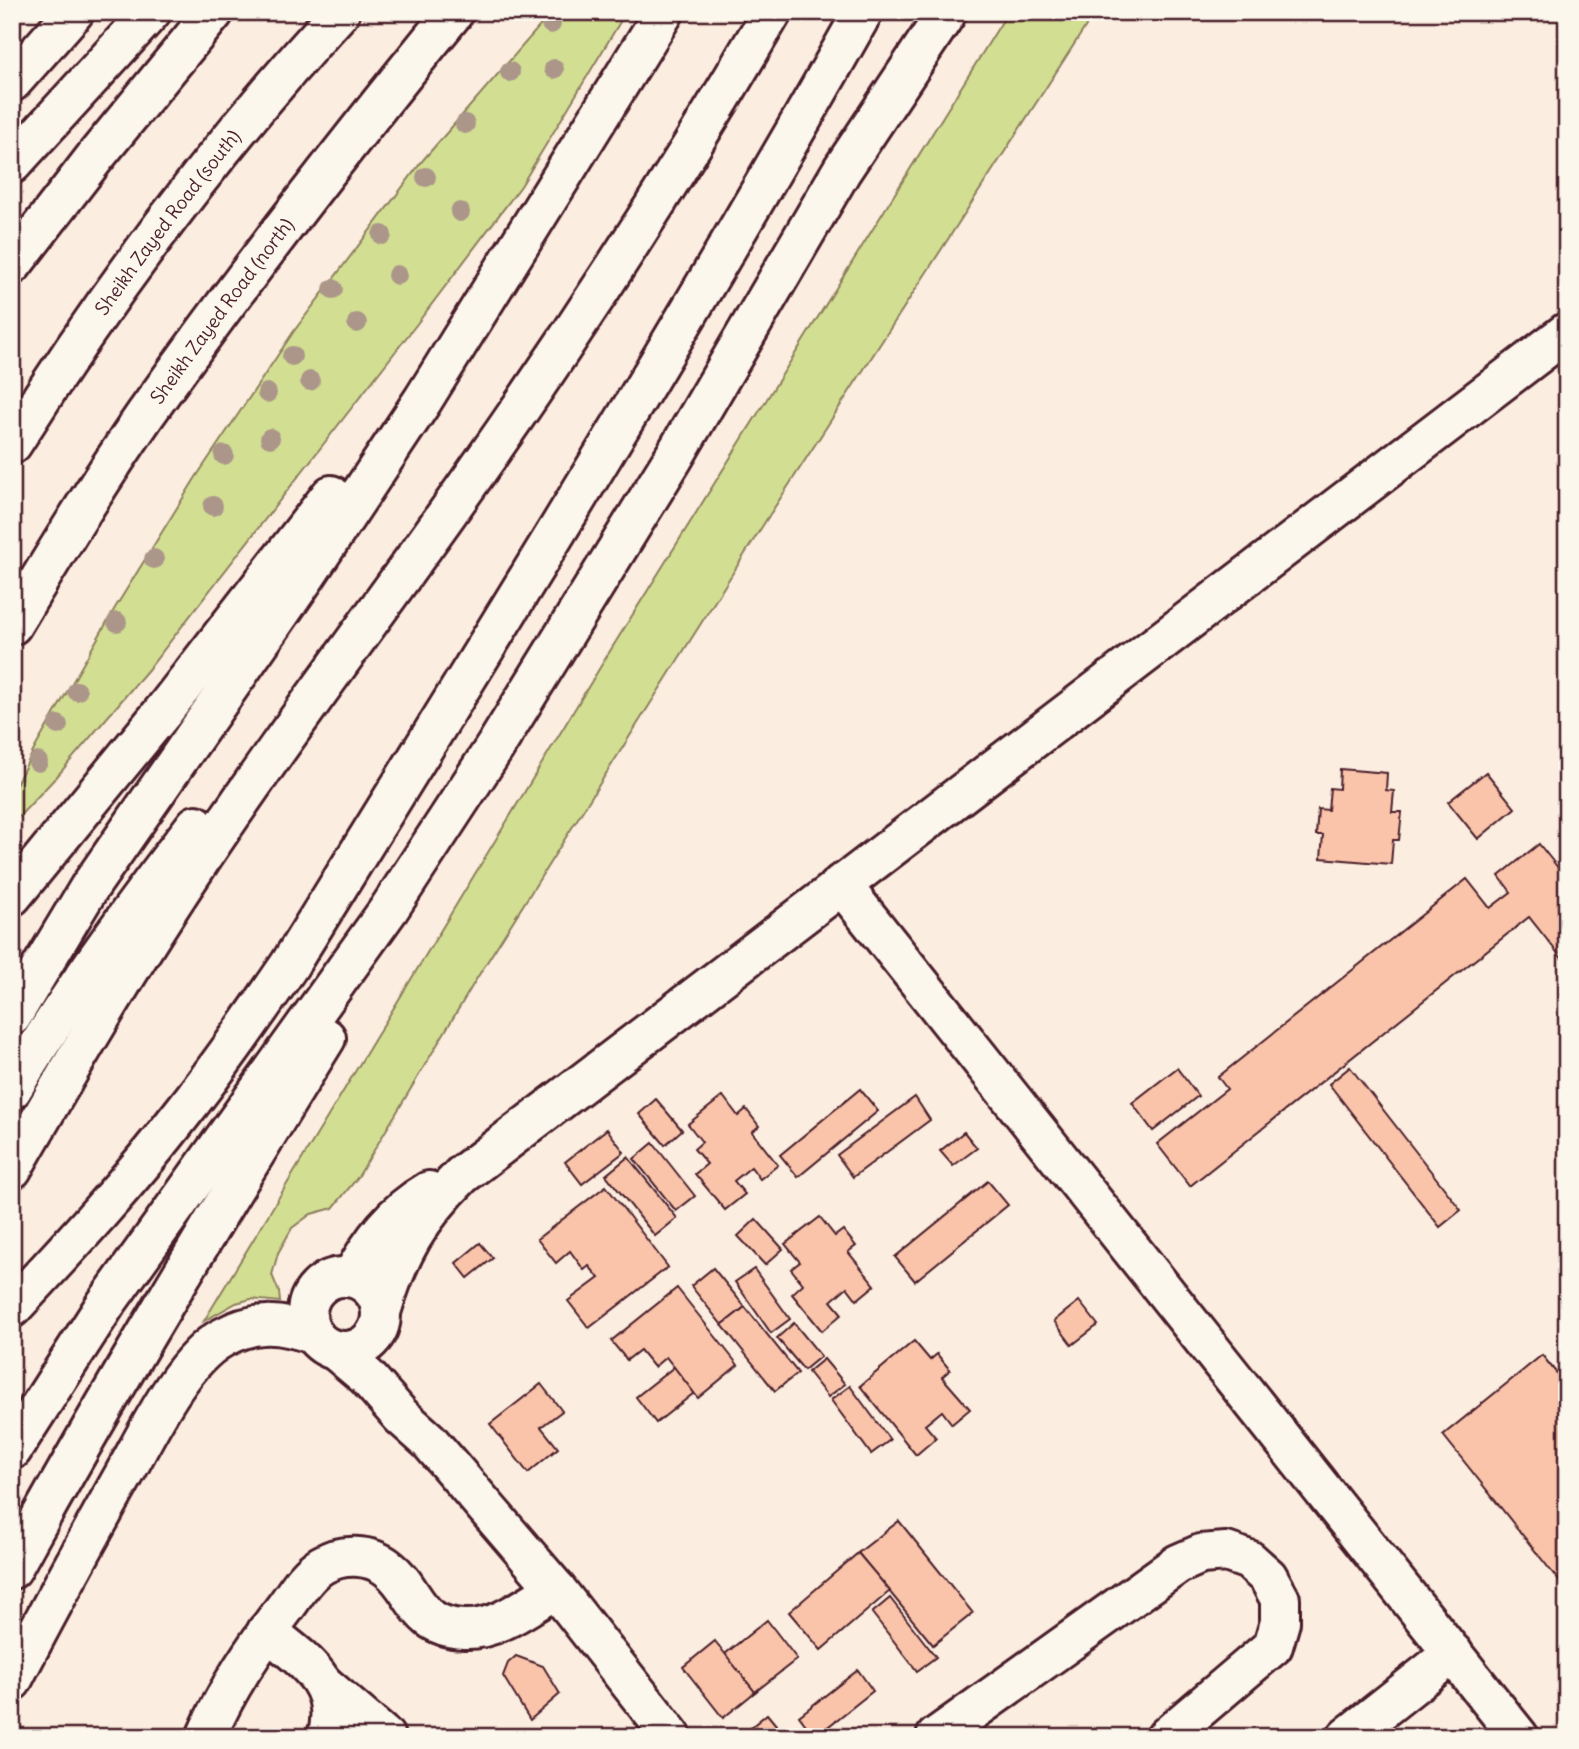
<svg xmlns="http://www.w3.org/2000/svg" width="1579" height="1749" font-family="Delius,sans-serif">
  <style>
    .green { fill: #d2df92; stroke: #8e7f5e; stroke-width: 2 }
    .building { fill: #f9c4aa; stroke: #4a1f2b; stroke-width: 2 }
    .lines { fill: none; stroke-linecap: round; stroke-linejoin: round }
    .minor-casing { stroke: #4a1f2b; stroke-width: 44 }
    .major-casing { stroke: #4a1f2b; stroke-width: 44 }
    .highway-casing { stroke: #4a1f2b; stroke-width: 44 }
    .minor { stroke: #fbf7ec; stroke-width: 38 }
    .major { stroke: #fbf7ec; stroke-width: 38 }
    .highway { stroke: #fbf7ec; stroke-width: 38 }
    .tree { fill: #ac968a }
    .labels { text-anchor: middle; stroke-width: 5; stroke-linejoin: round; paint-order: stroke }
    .street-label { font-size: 19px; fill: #4a1f2b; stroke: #fbf7ec }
  </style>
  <rect width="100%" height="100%" fill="#fbeddf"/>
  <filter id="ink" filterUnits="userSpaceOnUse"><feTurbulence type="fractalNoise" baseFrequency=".0143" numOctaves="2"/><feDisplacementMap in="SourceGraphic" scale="14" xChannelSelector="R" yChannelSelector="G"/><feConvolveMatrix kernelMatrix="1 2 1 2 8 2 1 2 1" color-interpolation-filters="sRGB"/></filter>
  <g filter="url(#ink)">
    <g class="green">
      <path d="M552 12H626L521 186 416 325 151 666 59 774 12 824V792L36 746 115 608 196 477 294 331 423 160Z"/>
      <path d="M1008 12H1095L765 522 477 978 358 1177 333 1208 311 1214 292 1228 278 1253 272 1275 279 1292 280 1302 251 1299 236 1303 204 1321 610 651Z"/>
    </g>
    <g class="building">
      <path d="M1340 769 1387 773 1386 790 1394 791 1392 812H1402L1399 840H1393L1391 864 1321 858 1323 835H1316L1318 809 1328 810 1330 788 1339 789Z"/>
      <path d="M1486 772 1515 808 1478 839 1448 802Z"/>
      <path d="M1539 844 1567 879V965L1529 917 1190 1186 1157 1144 1227 1089 1218 1077 1467 879 1490 908 1511 892 1499 876Z"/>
      <path d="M1350 1067 1461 1210 1440 1227 1329 1084Z"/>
      <path d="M1177 1068 1198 1096 1153 1131 1132 1103Z"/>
      <path d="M860 1089 878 1111 798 1177 780 1155Z"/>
      <path d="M723 1096 738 1116 746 1109 759 1126 752 1132 778 1165 760 1179 751 1167 734 1181 745 1194 725 1210 695 1174 707 1164 694 1149 702 1142 688 1124Z"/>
      <path d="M915 1097 930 1120 853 1177 837 1155Z"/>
      <path d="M656 1099 682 1130 665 1145 639 1114Z"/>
      <path d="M607 1129 624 1152 582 1184 565 1162Z"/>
      <path d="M964 1132 977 1148 953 1166 940 1151Z"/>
      <path d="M653 1143 695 1196 676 1211 634 1159Z"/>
      <path d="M628 1157 677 1218 655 1236 606 1175Z"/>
      <path d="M988 1181 1008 1205 915 1281 895 1257Z"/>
      <path d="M606 1186 668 1267 589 1328 568 1301 599 1278 589 1266 584 1270 570 1251 556 1263 537 1239Z"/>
      <path d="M820 1217 835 1236 843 1230 856 1246 848 1252 875 1285 857 1300 847 1287 831 1301 842 1314 822 1331 792 1294 803 1284 791 1269 800 1262 785 1244Z"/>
      <path d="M756 1219 783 1249 765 1265 738 1236Z"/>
      <path d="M480 1243 493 1258 468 1278 456 1263Z"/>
      <path d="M713 1268 745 1307 722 1325 691 1286Z"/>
      <path d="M754 1269 790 1319 771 1333 735 1282Z"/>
      <path d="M677 1288 738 1365 698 1398 666 1357 654 1367 640 1350 627 1360 611 1341Z"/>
      <path d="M1079 1301 1098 1325 1072 1345 1054 1321Z"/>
      <path d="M745 1307 798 1373 775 1391 722 1325Z"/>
      <path d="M794 1323 821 1356 804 1370 777 1338Z"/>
      <path d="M914 1341 930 1360 937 1354 950 1370 942 1377 970 1409 952 1424 942 1411 925 1425 936 1438 916 1455 860 1386Z"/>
      <path d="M1542 1355 1567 1386V1591L1443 1435Z"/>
      <path d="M824 1359 845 1384 828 1397 808 1372Z"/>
      <path d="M674 1367 694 1393 656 1423 636 1397Z"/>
      <path d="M541 1384 562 1411 541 1427 558 1448 528 1473 490 1424Z"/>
      <path d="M850 1386 890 1440 871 1454 831 1400Z"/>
      <path d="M899 1521 973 1613 933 1645 858 1553Z"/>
      <path d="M858 1553 890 1591 821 1650 789 1612Z"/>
      <path d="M890 1598 936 1657 917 1671 872 1613Z"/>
      <path d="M767 1620 797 1659 755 1692 725 1654Z"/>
      <path d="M715 1641 755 1692 723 1718 683 1667Z"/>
      <path d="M516 1656 543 1666 560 1694 530 1720 503 1676 508 1663Z"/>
      <path d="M858 1670 873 1691 815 1737 799 1716Z"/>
      <path d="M767 1714 786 1737H739Z"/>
    </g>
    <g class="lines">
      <defs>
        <g id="minor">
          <path d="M841 884 1519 1737"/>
          <path d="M352 1277C371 1241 393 1212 429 1191"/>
          <circle cx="344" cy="1314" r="37"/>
          <path d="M381 1312C398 1255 420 1216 462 1175L1567 332"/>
          <path d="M335 1350 367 1377 401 1416 429 1441 556 1589 672 1737"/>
          <path d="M267 1631C303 1660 343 1684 327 1737"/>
          <path d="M323 1684 385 1737"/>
          <path d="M206 1737C227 1688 255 1647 287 1605 297 1591 307 1574 322 1565 342 1553 370 1554 388 1568 417 1590 414 1627 464 1629 497 1631 528 1605 556 1589"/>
          <path d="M936 1737 1178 1564 1201 1554 1226 1552 1249 1560 1268 1577 1280 1599V1622L1273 1646 1166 1737"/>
          <path d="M1347 1737 1453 1653"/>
        </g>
        <path id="major" d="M12 1681C47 1613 84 1546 121 1480 145 1438 180 1361 222 1338 253 1320 281 1322 314 1335"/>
        <g id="highway">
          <path d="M12 82 74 12"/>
          <path d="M12 164 151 12"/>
          <path d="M12 265 96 156 214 12"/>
          <path id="s1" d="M12 444C108 292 218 145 340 12"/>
          <path id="s2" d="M12 625C55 554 98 483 145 415 243 277 347 143 454 12"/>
          <path d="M12 896 162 713 331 495"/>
          <path d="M12 1016 89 888 306 576 423 400 664 12"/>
          <path d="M12 1089C67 997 130 910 196 825"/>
          <path d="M12 1169C69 1070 126 972 189 877 280 740 380 609 475 474 580 325 680 170 772 12"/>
          <path d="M12 1308C72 1244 131 1180 184 1111 222 1063 256 1014 290 964 485 649 681 335 863 12"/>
          <path d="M12 1450 105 1305 389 909 495 747 674 457 842 170 947 12"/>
          <path d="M12 1569C111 1389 218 1213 326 1038"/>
        </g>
      </defs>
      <use href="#minor" class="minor-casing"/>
      <use href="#major" class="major-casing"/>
      <use href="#highway" class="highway-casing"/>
      <use href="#minor" class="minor"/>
      <use href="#major" class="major"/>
      <use href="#highway" class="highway"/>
    </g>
    <g class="tree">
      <circle cx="551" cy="24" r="10"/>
      <circle cx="554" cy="69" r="10"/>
      <circle cx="510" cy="72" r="10"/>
      <circle cx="465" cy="124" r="10"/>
      <circle cx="426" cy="177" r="10"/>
      <circle cx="460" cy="212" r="10"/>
      <circle cx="382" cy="235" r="10"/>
      <circle cx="397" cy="275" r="10"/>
      <circle cx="333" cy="289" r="10"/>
      <circle cx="357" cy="323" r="10"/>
      <circle cx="292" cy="356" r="10"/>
      <circle cx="310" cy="381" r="10"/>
      <circle cx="267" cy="393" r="10"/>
      <circle cx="270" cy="438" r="10"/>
      <circle cx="224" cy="455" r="10"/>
      <circle cx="213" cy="506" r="10"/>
      <circle cx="154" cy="559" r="10"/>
      <circle cx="117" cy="622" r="10"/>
      <circle cx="77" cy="691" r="10"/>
      <circle cx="58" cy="725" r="10"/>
      <circle cx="38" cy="762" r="10"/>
    </g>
  </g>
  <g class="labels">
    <g class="street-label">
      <text dy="7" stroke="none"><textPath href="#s1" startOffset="271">Sheikh Zayed Road (south)</textPath></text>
      <text dy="7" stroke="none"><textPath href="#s2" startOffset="378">Sheikh Zayed Road (north)</textPath></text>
    </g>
  </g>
  <rect width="1579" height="1749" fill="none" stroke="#fbf7ec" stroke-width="42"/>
  <rect x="21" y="21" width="1537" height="1707" fill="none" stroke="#4a1f2b" stroke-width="2.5" filter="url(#ink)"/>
</svg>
